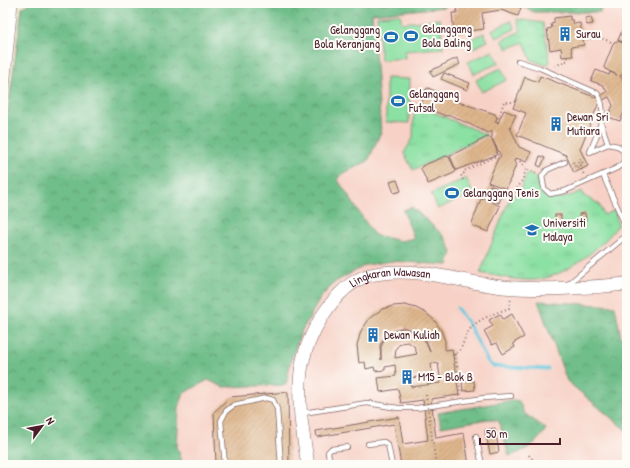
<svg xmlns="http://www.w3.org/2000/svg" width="630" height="468" font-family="'Patrick Hand',sans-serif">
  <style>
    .built { fill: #f7d1c6 }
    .grass { fill: url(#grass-tufts); stroke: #6a8067 }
    .forest { fill: url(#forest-crowns); stroke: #5d6e5a }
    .pitch { fill: #8be0a3; stroke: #6a8067 }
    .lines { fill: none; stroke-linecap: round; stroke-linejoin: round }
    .stream { stroke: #61c6de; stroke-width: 3 }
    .building { fill: url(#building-hatch); fill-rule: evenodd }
    .lane-casing { stroke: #846563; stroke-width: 6 }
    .secondary-casing { stroke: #846563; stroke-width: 14 }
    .path { stroke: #846563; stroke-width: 2; stroke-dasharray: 1 3; stroke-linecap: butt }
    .lane { stroke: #fff; stroke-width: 4.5 }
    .secondary { stroke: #fff; stroke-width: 13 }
    .path-bridge { stroke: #846563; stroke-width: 2; stroke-dasharray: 1 3; stroke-linecap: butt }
    .labels { text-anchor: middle; stroke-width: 4; stroke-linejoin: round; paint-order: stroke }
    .poi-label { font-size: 12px; fill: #4a1f2b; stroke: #fdfcf7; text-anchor: start }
    .street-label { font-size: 12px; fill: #4a1f2b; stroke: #fdfcf7 }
  </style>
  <defs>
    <pattern id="grass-tufts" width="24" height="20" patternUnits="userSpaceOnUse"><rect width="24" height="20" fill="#8be0a3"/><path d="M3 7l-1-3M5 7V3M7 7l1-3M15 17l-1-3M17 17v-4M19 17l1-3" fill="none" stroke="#79c08c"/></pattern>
    <pattern id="forest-crowns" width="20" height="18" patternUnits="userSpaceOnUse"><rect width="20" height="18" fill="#70be89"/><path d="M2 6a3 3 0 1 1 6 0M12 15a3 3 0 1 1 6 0" fill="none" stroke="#5e9a70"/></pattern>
    <pattern id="building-hatch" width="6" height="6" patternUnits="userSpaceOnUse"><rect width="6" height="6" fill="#deb68d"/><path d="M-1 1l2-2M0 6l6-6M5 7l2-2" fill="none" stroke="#c09c7a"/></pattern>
  </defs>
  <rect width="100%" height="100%" fill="#fdfcf7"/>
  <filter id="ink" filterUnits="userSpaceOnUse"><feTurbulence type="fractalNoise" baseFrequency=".025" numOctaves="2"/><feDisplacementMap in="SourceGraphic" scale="8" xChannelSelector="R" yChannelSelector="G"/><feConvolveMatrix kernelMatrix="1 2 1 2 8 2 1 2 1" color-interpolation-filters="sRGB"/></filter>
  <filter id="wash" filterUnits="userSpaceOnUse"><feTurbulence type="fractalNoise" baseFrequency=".012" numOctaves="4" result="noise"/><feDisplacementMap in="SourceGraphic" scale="16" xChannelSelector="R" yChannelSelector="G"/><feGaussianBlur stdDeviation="0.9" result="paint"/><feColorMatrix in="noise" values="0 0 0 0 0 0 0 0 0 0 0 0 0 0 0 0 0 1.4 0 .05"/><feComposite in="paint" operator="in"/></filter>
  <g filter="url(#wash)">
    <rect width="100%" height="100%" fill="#efe7cc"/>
    <path class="built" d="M448 3H516L534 12H600L602 3H627V465H183L177 446 179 407 184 393 208 380 222 387 286 385 291 360 301 332 321 297 335 282 366 265 393 261 447 265 445 237 431 224 403 210 414 238 401 241 374 235 338 180 342 174 368 161 381 132 372 14 445 7Z"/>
    <g class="grass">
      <path d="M517 19 543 23 550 62 546 65 531 60 524 42 507 49 502 40 521 31Z"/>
      <path d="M414 104 487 135 413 170 404 153 413 138Z"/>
      <path d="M527 173 537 178C540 208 563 199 582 191L584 196 599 204 604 215 615 210 618 225C602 248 563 278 535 280 517 281 498 276 480 273L511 195H516L520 191Z"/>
    </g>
    <g class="forest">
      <path d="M29 3H448L445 7 372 14 381 132 368 161 342 174 338 180 374 235 401 241 414 238 403 210 412 207 445 237 452 252 448 265 392 261 366 265 335 282 321 297 301 332 291 360 286 385 223 387 208 380 184 393 179 407 177 446 183 465H3V136L6 125 22 8Z"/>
      <path d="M516 3H602L600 12H534Z"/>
      <path d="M538 301 615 306 621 338 627 337V431L567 381Z"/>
      <path d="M514 400 519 401 524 413 546 429C538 443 524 452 509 456L499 421 489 419 441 427 438 413Z"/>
    </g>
    <g class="pitch">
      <path d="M400 14 402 23 440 19 443 48 405 51V58L381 60 377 16Z"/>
      <path d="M511 21 515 29 496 38 492 30Z"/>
      <path d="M484 33 488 41 469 50 465 42Z"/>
      <path d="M493 51 499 63 474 74 468 62Z"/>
      <path d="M501 68 507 80 482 92 476 80Z"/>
      <path d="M386 78 410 79 409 123 386 122Z"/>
      <path d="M466 178 473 193 438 209 431 194Z"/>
    </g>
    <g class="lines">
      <path class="stream" d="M457 308 469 325 488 362 493 366 548 369"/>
    </g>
    <g id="blocks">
      <g class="building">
        <path d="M456 3H510L521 8 518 16 501 10 482 13 484 29 454 33 452 13H457Z"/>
        <path d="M627 13V28L622 24Z"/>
        <path d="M570 16V20H573L574 24 580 23 584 45 571 47 573 56 562 57 561 48 550 50 547 29 552 28 551 24 554 23V18Z"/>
        <path d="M591 17 593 24 587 25 585 18Z"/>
        <path d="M623 28 627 29V44L618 40Z"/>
        <path d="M618 41 627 45V63L622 75 620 76 624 82 627 78V110H625L620 121 608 117 613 105 609 97 599 102 580 149 588 166 574 173 566 155 517 135 526 113 513 108 525 77 538 82 540 76 597 98 607 92 603 85 591 81 596 70 609 75 610 72 617 75 605 69 604 67 614 42Z"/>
        <path d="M457 58 460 64 433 77 430 71Z"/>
        <path d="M444 73 470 83 467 90 441 79Z"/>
        <path d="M428 88 453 98 455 101 495 114 497 118 495 122 498 123 504 110 516 115 510 127 519 147 531 152 527 162 516 158 514 161 516 165 506 189 488 182 498 158 501 156 492 139 497 151 496 155 456 170 450 156 487 137 492 138V131L488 133 450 115 446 116 421 106 426 89Z"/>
        <path d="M446 156 449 157 456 171 454 173 428 184 421 169 422 166Z"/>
        <path d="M540 156 545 158 541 167 537 165Z"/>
        <path d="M397 180 401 191 394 193 390 182Z"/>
        <path d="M490 185 504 191 499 203 485 197Z"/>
        <path d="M484 198 500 206 488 232 473 226 472 223 481 199Z"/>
        <path d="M585 213 586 220 580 221 579 214Z"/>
        <rect x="555" y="215" width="6" height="9"/>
        <path d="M405 305 416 308 426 313 435 321 441 330 445 341V350L452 349 459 395 431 399 436 438 464 433 469 465H401L394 424 317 437 316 431 399 417 403 444 428 440 423 400 401 403 398 389 380 392 378 378 396 376 395 365 385 367V370L375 371 374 367 366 369 365 362 359 363 357 345 361 331 370 318 382 309 393 306ZM403 327 419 332 425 337 428 345 430 352 423 337 417 332 402 329 389 335 384 340 381 347V360L380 345 384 338 389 333ZM408 342 414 346 417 354 395 358 396 348 401 343ZM438 363 441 383 411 387 410 378 432 375 431 364Z"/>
        <path d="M500 314 503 319 512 314 524 337 513 343 515 347 503 354 497 343 492 345 484 331 493 326 489 320Z"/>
        <path d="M474 381 475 390 463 391 462 382Z"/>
        <path d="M288 392 289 465H216L214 412 230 397Z"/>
        <path d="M495 428 499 452 490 454 485 430Z"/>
      </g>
    </g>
  </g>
  <g filter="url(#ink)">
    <use href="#blocks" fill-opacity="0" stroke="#846563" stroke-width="1"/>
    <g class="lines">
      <defs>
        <g id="lane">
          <path d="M518 61 540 68 597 93C610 112 597 133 590 152"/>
          <path d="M590 152 608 144"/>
          <path d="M565 162 547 170 542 176 544 188 550 194 565 191 617 168C623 164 626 160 624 152L618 146 608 144 601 123"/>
          <path d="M603 175 627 229"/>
          <path d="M567 285 627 235"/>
          <path d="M303 413 367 403 398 408H417L484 398 511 396"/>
          <path d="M476 436 482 465"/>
          <path d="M368 444 384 442 388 445 392 465"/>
          <path d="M225 465 221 421 226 411 234 405 266 398 273 400 277 409 281 465"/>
          <path d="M330 465 328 452 331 449 347 447"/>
        </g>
        <g id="secondary">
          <path d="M3 87 11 3"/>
          <path id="s1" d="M308 465C303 435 297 402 301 371 305 337 335 284 370 275 414 265 460 282 503 287 543 291 586 288 627 284"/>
        </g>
      </defs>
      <use href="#lane" class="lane-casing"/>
      <use href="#secondary" class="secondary-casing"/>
      <g class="path">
        <path d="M583 40 598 37 614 43"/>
        <path d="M555 66 568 60 567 56"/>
        <path d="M497 122 504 102H515"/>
        <path d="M520 161 526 169 536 173"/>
        <path d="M573 162 576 168 583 164 579 157"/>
        <path d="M578 162 584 175"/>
        <path d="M463 180 461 175 464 173V171L498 155 501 156"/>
        <path d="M515 192 523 179 526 169"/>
        <path d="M455 354 461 395"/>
        <path d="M453 355C463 352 463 339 468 332 476 319 496 313 509 308L511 298"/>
        <path d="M529 455 537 465"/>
      </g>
      <use href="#lane" class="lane"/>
      <use href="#secondary" class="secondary"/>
      <path class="path-bridge" d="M426 395 436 465"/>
    </g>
  </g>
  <defs>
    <symbol id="building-bare" viewBox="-9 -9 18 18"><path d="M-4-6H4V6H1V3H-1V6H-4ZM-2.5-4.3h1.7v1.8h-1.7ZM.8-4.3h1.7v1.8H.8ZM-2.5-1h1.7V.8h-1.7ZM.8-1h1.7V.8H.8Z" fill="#1f6fb2" stroke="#fdfcf7" stroke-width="2.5" paint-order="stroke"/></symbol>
    <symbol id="stadium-bare" viewBox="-9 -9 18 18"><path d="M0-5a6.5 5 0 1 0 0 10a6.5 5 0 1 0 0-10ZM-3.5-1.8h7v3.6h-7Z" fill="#1f6fb2" stroke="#fdfcf7" stroke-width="2.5" paint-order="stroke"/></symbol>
    <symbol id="university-bare" viewBox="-9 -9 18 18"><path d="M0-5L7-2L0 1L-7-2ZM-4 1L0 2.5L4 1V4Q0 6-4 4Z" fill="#1f6fb2" stroke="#fdfcf7" stroke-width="2.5" paint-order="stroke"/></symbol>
  </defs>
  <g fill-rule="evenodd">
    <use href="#building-bare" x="555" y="24" width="20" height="20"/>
    <use href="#stadium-bare" x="401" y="26" width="20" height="20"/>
    <use href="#stadium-bare" x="381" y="27" width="20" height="20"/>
    <use href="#stadium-bare" x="388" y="91" width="20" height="20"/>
    <use href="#building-bare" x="546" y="114" width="20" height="20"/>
    <use href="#stadium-bare" x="442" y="183" width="20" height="20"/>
    <use href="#university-bare" x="522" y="220" width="20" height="20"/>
    <use href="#building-bare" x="363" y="325" width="20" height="20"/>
    <use href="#building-bare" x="397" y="367" width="20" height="20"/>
  </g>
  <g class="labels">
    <g class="poi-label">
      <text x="422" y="33">Gelanggang<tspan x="422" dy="14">Bola Baling</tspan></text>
      <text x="380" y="34" text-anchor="end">Gelanggang<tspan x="380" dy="14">Bola Keranjang</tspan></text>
      <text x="576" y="38">Surau</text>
      <text x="409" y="98">Gelanggang<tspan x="409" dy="14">Futsal</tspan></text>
      <text x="567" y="121">Dewan Sri<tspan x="567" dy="14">Mutiara</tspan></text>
      <text x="463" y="197">Gelanggang Tenis</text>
      <text x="543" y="227">Universiti<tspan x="543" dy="14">Malaya</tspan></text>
      <text x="384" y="339">Dewan Kuliah</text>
      <text x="418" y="381">M15 - Blok B</text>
    </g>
    <g class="street-label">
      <text dy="4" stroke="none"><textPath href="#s1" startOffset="238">Lingkaran Wawasan</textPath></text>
    </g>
  </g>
  <rect width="630" height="468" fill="none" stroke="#fdfcf7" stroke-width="16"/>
  <g transform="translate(42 426) rotate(58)" stroke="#fdfcf7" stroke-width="3" paint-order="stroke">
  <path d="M0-3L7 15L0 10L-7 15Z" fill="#4a1f2b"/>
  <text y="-6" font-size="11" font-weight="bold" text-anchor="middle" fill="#4a1f2b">N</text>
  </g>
  <path d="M480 438v6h80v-6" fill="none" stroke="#4a1f2b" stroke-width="2"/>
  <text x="486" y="438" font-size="12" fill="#4a1f2b" stroke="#fdfcf7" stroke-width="3" paint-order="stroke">50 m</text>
</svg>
